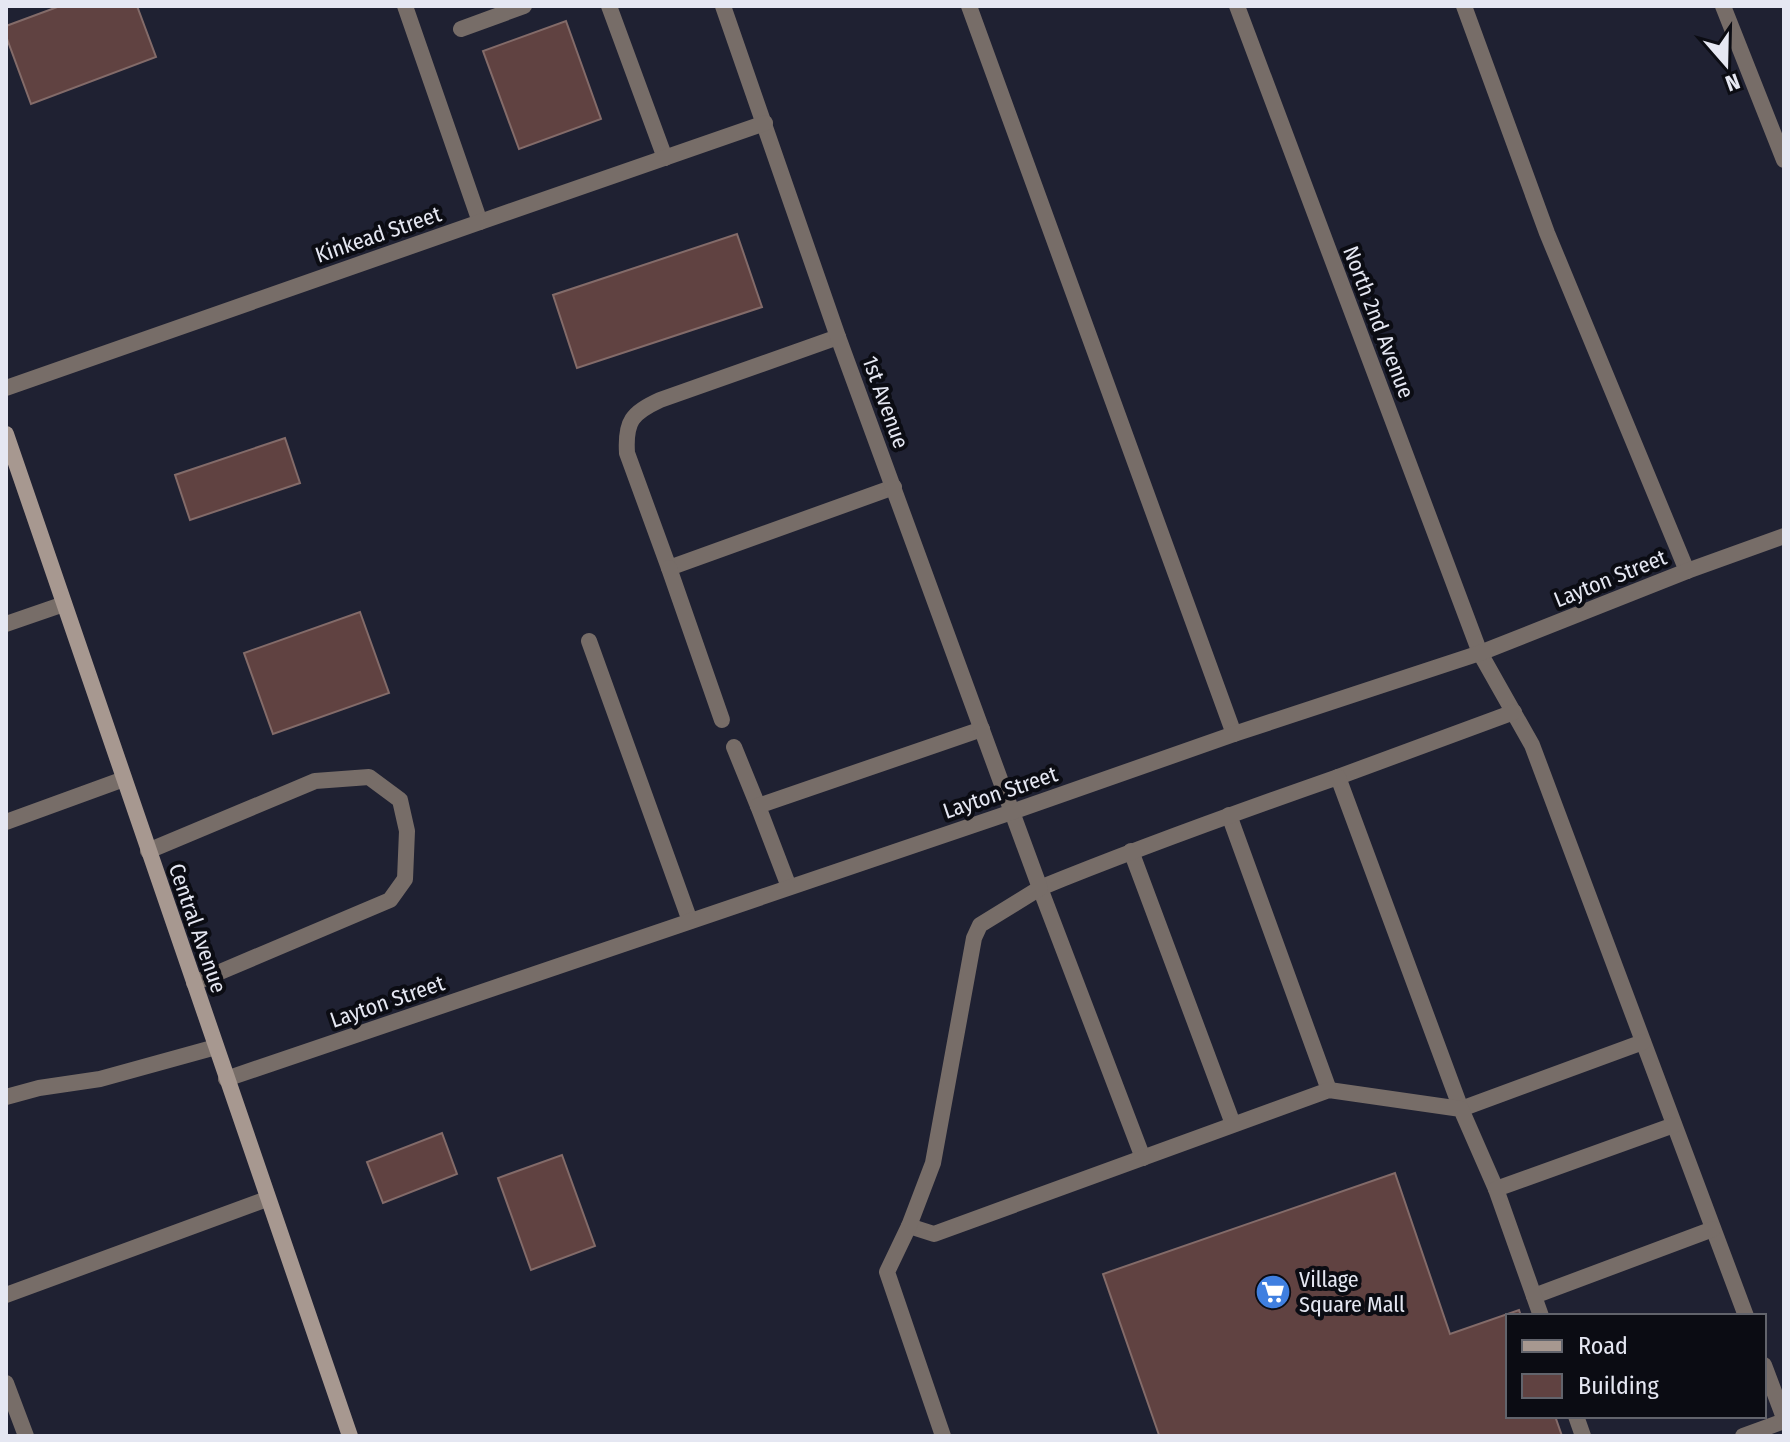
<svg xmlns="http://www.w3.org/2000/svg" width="1790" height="1442" font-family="'Fira Sans Condensed',sans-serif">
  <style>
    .building { fill: #604241; stroke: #836b69; stroke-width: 2 }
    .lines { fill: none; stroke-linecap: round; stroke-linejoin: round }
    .lane { stroke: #776d68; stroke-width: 16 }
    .street { stroke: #776d68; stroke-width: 16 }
    .secondary { stroke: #a79890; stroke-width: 16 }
    .labels { text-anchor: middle; stroke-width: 8; stroke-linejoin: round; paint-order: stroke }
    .street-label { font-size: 22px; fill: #e5e7f2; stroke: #0b0c13 }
    .poi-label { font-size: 22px; fill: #e5e7f2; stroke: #0b0c13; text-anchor: start }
  </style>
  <rect width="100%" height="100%" fill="#1f2132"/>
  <g class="building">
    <path d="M60 6H137L156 57 31 104 6 36V26Z"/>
    <path d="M566 21 601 119 519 149 483 51Z"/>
    <path d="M737 234 762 307 577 368 553 295Z"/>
    <path d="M285 438 300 483 190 520 175 475Z"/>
    <path d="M360 612 389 693 273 734 244 653Z"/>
    <path d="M442 1133 457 1174 383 1203 367 1162Z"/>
    <path d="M562 1155 595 1246 531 1270 498 1178Z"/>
    <path d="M1395 1173 1450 1334 1519 1310 1521 1316H1508V1416H1555L1562 1436H1156L1159 1435 1103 1274Z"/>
  </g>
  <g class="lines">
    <g class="lane">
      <path d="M405 6 480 222"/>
      <path d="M609 6 665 158"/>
      <path d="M969 6 1234 734"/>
      <path d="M1464 6 1547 233 1687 571"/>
      <path d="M461 29 524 6"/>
      <path d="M838 337 660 400C632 413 625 421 627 453L669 568 894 487"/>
      <path d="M669 568 722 720"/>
      <path d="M6 624 64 604"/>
      <path d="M589 641 690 921"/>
      <path d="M1480 653 1532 745 1746 1316"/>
      <path d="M734 747 758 806"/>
      <path d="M1338 777 1514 712"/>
      <path d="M1229 815 1329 1090"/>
      <path d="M6 822 124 779"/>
      <path d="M148 851 315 781 369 777 400 800 407 831 405 879 390 900 194 983"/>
      <path d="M1131 851 1233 1124"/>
      <path d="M789 887 758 806 982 729"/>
      <path d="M6 1097 39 1088 100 1079 216 1047"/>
      <path d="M1143 1158 1040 888C1138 848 1238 812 1338 777L1461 1109 1643 1042"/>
      <path d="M909 1226 934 1234 1329 1090 1461 1109 1496 1189"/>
      <path d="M6 1295 267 1199"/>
      <path d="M1534 1296 1713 1229"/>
      <path d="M1541 1316 1496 1189 1674 1125"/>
      <path d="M1764 1365 1784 1418"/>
      <path d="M6 1383 26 1436"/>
      <path d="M1576 1416 1583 1436"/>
      <path d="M943 1436 887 1272 909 1226 933 1163 974 938 980 925 1040 888 1012 812"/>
      <path d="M1743 1436 1784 1421"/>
    </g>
    <g class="street">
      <path d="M723 6 838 337 1012 812"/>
      <path d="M1237 6 1480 653"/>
      <path d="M1723 6 1784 160"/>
      <path d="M6 388 480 222 765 123"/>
      <path d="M226 1079 1012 812 1234 734 1480 653 1687 571 1784 536"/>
    </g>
    <path class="secondary" d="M6 434 350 1436"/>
  </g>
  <defs>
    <symbol id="supermarket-disc" viewBox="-11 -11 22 22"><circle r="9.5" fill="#3f7fe0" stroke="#0b0c13"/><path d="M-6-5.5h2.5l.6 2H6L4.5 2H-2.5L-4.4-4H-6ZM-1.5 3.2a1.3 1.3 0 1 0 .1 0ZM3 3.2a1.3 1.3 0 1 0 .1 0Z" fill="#fff"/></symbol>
  </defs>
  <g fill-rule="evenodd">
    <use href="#supermarket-disc" x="1253" y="1272" width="40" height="40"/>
  </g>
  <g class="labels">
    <g class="street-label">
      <text transform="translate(378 234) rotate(-19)" y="8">Kinkead Street</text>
      <text transform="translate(1379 322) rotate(69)" y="8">North 2nd Avenue</text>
      <text transform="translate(886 402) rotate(70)" y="8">1st Avenue</text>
      <text transform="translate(1610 578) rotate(-22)" y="8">Layton Street</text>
      <text transform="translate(1000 792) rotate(-19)" y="8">Layton Street</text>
      <text transform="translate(198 928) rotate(71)" y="8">Central Avenue</text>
      <text transform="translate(387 1001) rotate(-19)" y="8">Layton Street</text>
    </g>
    <g class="poi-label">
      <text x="1299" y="1287">Village<tspan x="1299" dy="25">Square Mall</tspan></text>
    </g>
  </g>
  <rect width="1790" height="1442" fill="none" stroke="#e5e7f2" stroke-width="16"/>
  <rect x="1506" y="1314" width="260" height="104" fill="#0b0c13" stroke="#62646c" stroke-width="2"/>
  <rect x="1522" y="1340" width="40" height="12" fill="#a79890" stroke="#62646c" stroke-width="2"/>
  <text x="1578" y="1354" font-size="24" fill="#e5e7f2">Road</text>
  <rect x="1522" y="1374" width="40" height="24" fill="#604241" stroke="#62646c" stroke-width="2"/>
  <text x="1578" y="1394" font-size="24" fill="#e5e7f2">Building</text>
  <g transform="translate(1726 64) rotate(160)" stroke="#0b0c13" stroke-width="6" paint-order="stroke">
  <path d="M0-6L14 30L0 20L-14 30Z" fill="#e5e7f2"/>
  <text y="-12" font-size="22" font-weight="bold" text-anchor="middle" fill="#e5e7f2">N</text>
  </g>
</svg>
